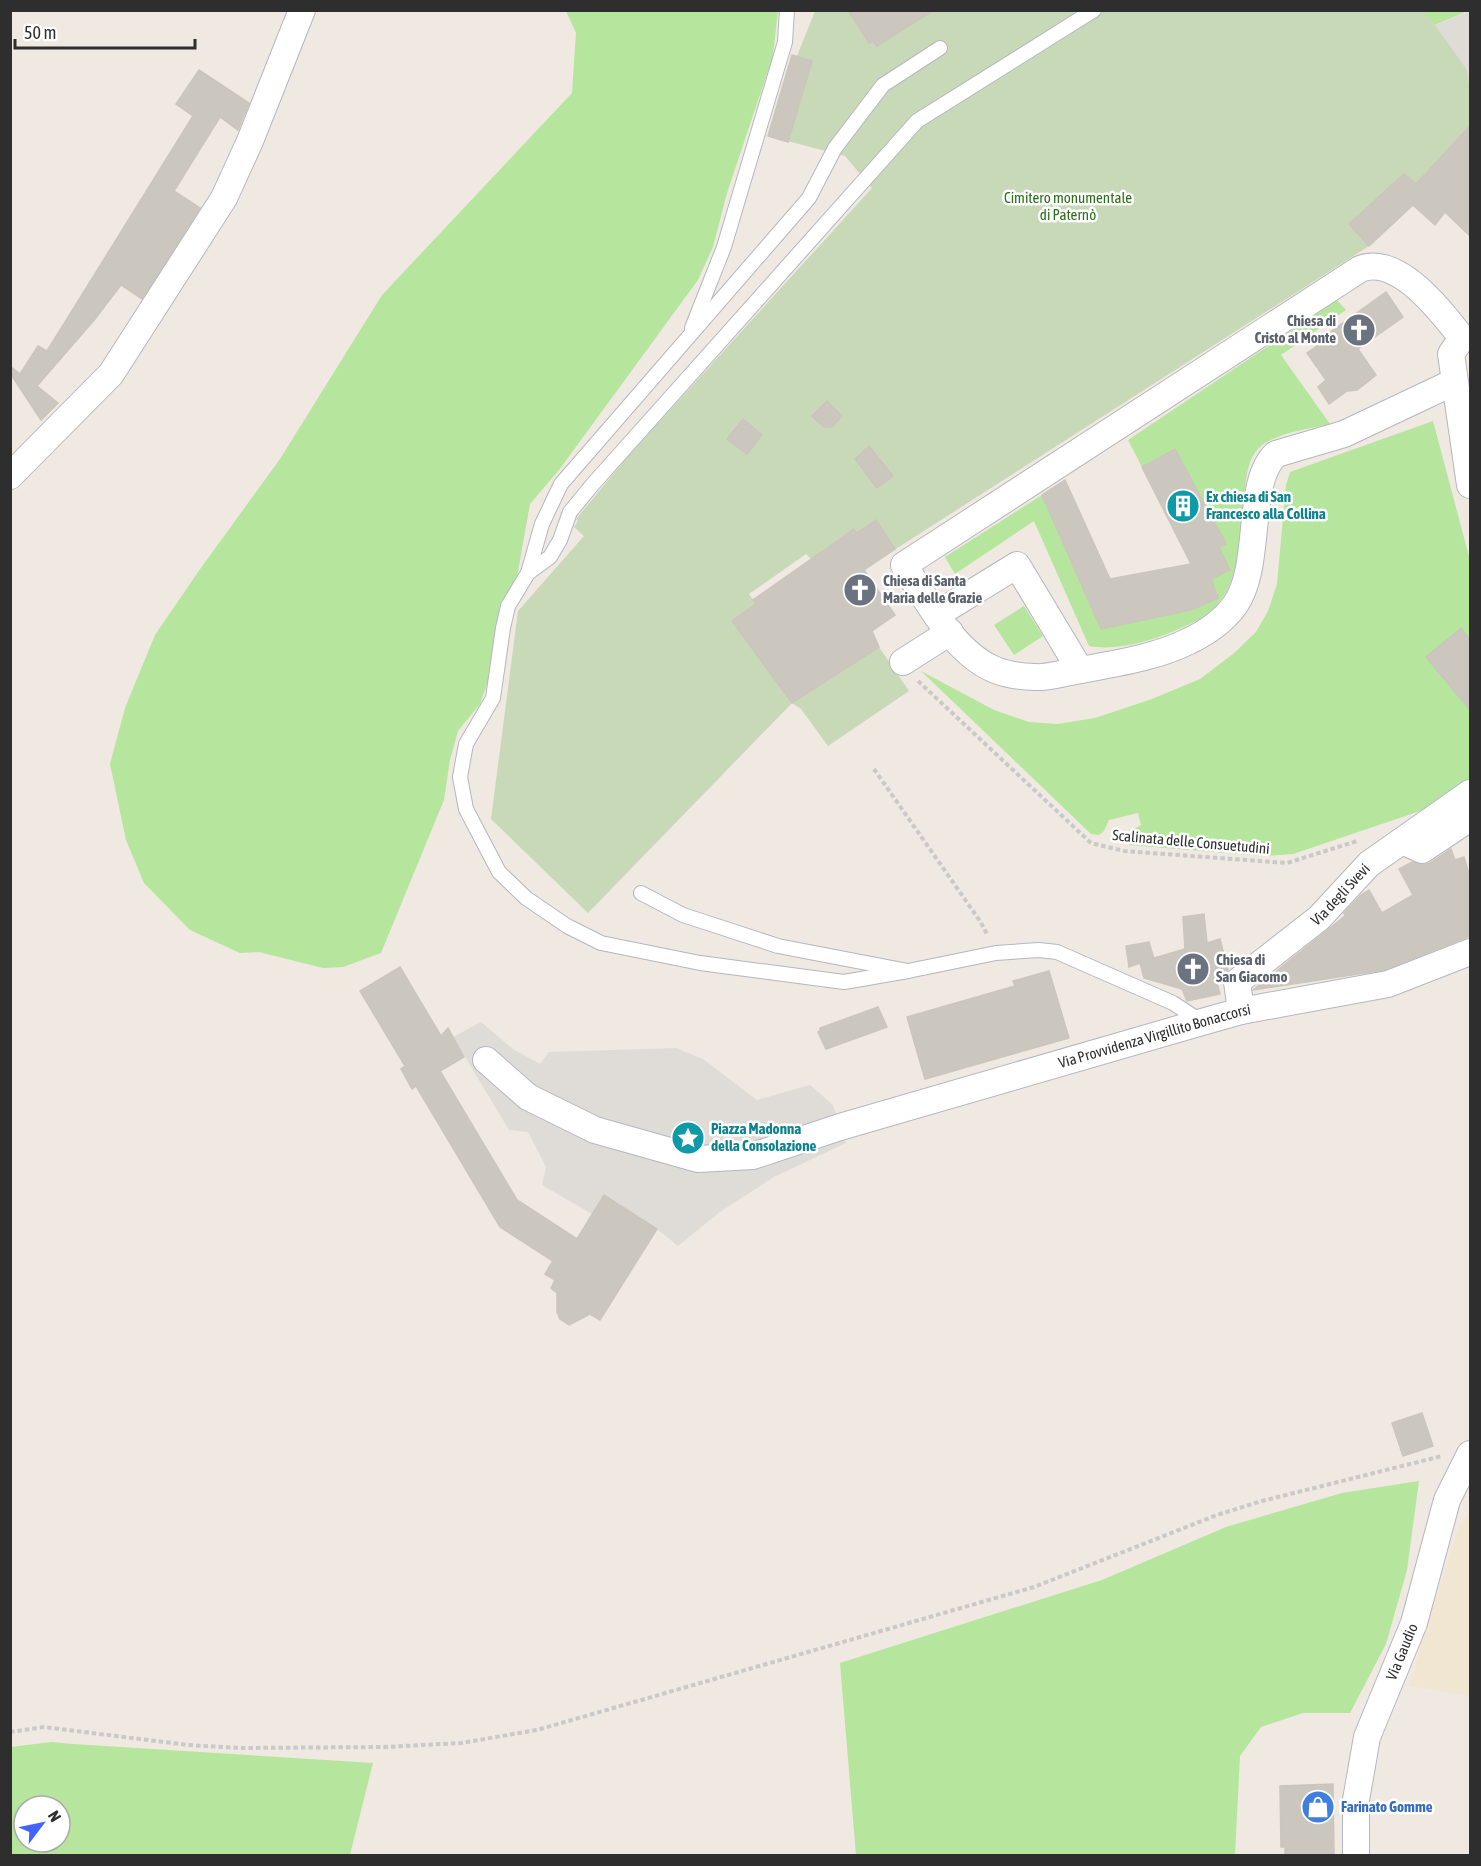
<svg xmlns="http://www.w3.org/2000/svg" width="1481" height="1866" font-family="'Asap Condensed',sans-serif">
  <style>
    .education { fill: #f0e6d1 }
    .green { fill: #b6e59e; fill-rule: evenodd }
    .cemetery { fill: #c8d9b8 }
    .plaza { fill: #dfdcd8 }
    .building { fill: #cbc7bf; stroke: #cbc5ba; stroke-width: 1.5 }
    .lines { fill: none; stroke-linecap: round; stroke-linejoin: round }
    .lane-casing { stroke: #b4b7c1; stroke-width: 16 }
    .street-casing { stroke: #b4b7c1; stroke-width: 28 }
    .path { stroke: #c9c9c9; stroke-width: 4; stroke-dasharray: 4.5 3; stroke-linecap: butt }
    .lane { stroke: #fff; stroke-width: 14 }
    .street { stroke: #fff; stroke-width: 26 }
    .labels { text-anchor: middle; stroke-width: 5; stroke-linejoin: round; paint-order: stroke }
    .park-label { font-size: 15px; fill: #2c6e1b; stroke: #fff }
    .worship-label { font-size: 15px; font-weight: bold; fill: #5b616d; stroke: #fff; text-anchor: start }
    .culture-label { font-size: 15px; font-weight: bold; fill: #0d838f; stroke: #fff; text-anchor: start }
    .street-label { font-size: 15px; fill: #2e2e2e; stroke: #fff }
    .shop-label { font-size: 15px; font-weight: bold; fill: #366cbe; stroke: #fff; text-anchor: start }
  </style>
  <rect width="100%" height="100%" fill="#efe9e1"/>
  <path class="education" d="M1470 1511V1696L1409 1686 1458 1529Z"/>
  <g class="green">
    <path d="M1470 10 1435 25 1422 11Z"/>
    <path d="M566 11H778L773 56 727 193 713 247 698 280 559 470 530 504 517 577 501 609 495 652 488 681 480 704 458 731 450 760 444 800 381 953 343 967 323 968 259 952 240 953 190 930 144 883 126 840 110 764 125 708 155 635 198 572 280 459 382 295 572 93 576 33Z"/>
    <path d="M1337 300 1346 310 1281 355 1330 424C1309 429 1273 433 1258 449 1248 460 1247 474 1245 488 1240 530 1244 587 1206 615 1197 622 1185 626 1174 631 1149 642 1115 651 1089 646L1034 521 955 574 945 557 1042 495 1101 629 1191 610 1218 598 1211 579 1230 570 1219 547 1225 544 1176 450 1142 467 1128 440Z"/>
    <path d="M1433 421 1470 560V779L1432 807 1293 854 1265 856 1129 845 1134 829 1141 825 1138 813 1109 820 1104 831 1099 835 1091 834 921 671 994 710 1029 722 1057 724 1095 718 1152 699 1200 679 1233 654 1256 632 1268 611 1277 584 1286 485 1290 472Z"/>
    <path d="M1024 606 1043 636 1014 655 994 625Z"/>
    <path d="M1419 1481 1407 1570 1386 1644 1350 1713H1303L1261 1727 1240 1756 1235 1855H856L840 1663 1102 1580 1226 1527 1342 1493Z"/>
    <path d="M51 1742 73 1744 373 1763 350 1855H11V1747ZM24 1806H60V1842H24Z"/>
  </g>
  <path class="cemetery" d="M1422 10C1433 23 1462 56 1467 70 1473 87 1470 109 1470 126L1416 184 1404 174 1349 224 1369 246 877 561 854 529 811 559 806 554 749 594 801 667 879 647 909 691 828 746 801 709 792 703 588 913 491 819 518 611 584 536 574 527 578 521 576 519 629 455 872 188 845 156 768 136 792 55 797 56 815 11Z"/>
  <g class="plaza">
    <path d="M1470 11V92L1467 70 1435 25Z"/>
    <path d="M481 1022 513 1049 540 1064 549 1052 676 1048 703 1059 757 1100 810 1085 833 1105 846 1143 774 1177 720 1212 678 1246 657 1229 604 1195 592 1214 542 1185 546 1167 528 1132 509 1130 453 1037Z"/>
  </g>
  <g class="building">
    <path d="M848 10H934L877 46 873 41 869 43Z"/>
    <path d="M792 55 812 61 788 142 768 136Z"/>
    <path d="M199 70 249 103 238 130 220 117 174 191 200 208 142 299 121 285 95 319 37 386 58 403 41 420 10 373V366L20 374 38 346 47 351 193 116 176 104Z"/>
    <path d="M1470 126V236L1445 212 1435 225 1413 205 1369 246 1349 224 1404 174 1416 184Z"/>
    <path d="M1386 292 1403 317 1358 349 1376 375 1357 390 1347 391 1329 404 1318 387 1326 380 1307 353 1317 346 1315 343Z"/>
    <path d="M827 401 842 416 832 427H824L812 416Z"/>
    <path d="M743 419 762 435 747 454 727 439Z"/>
    <path d="M869 446 893 476 877 488 855 459Z"/>
    <path d="M1175 449 1226 544 1219 547 1230 570 1211 579 1218 598 1191 610 1101 629 1042 495 1065 480 1110 579 1191 564 1142 467Z"/>
    <path d="M876 520 895 549 864 570 895 615 872 631 879 647 792 703 732 621 756 604 753 600 854 529 857 533Z"/>
    <path d="M1461 628 1470 640V710L1426 657Z"/>
    <path d="M1451 849 1455 860 1464 857 1470 877V936L1384 970 1253 990 1345 916 1344 913 1361 895 1369 890 1382 913 1413 895 1399 869 1412 862 1423 865 1430 863Z"/>
    <path d="M1204 914 1207 943 1220 939 1228 970 1217 982 1220 994 1187 1001 1182 989 1144 978 1140 963 1129 967 1126 946 1149 942 1154 959H1151L1185 949 1183 917Z"/>
    <path d="M400 967 441 1036 448 1028 464 1057 440 1071 517 1200 577 1239 604 1195 657 1229 600 1320 590 1314 569 1325 560 1319 557 1312V1293L551 1288 555 1280 545 1274 553 1261 500 1227 416 1086 412 1089 401 1069 405 1066 360 991Z"/>
    <path d="M1049 971 1069 1038 925 1079 907 1017 1015 986 1013 981Z"/>
    <path d="M878 1007 887 1027 826 1049 818 1032 820 1031V1028Z"/>
    <path d="M1422 1413 1433 1446 1403 1456 1392 1423Z"/>
    <path d="M1333 1784 1334 1856H1285V1847H1281L1280 1786Z"/>
  </g>
  <g class="lines">
    <defs>
      <g id="lane">
        <path d="M692 328 724 247 785 42 787 10"/>
        <path d="M528 573 550 557 560 540 570 512 593 484 917 121 1094 10"/>
        <path d="M641 893 683 915 778 946 908 971 996 953 1039 950 1057 952 1173 1003 1202 1022"/>
        <path d="M908 971 844 982 700 963 601 943 567 926 526 898 499 872 466 809 460 777 466 744 493 698 503 628 508 606 528 573 542 524 561 484 809 198 835 148 883 85 940 48"/>
      </g>
      <g id="street">
        <path d="M1462 338 1451 354 1470 485"/>
        <path d="M1454 382 1344 434 1276 454C1245 482 1263 565 1235 605 1224 620 1206 633 1189 641 1153 659 1110 664 1071 672 1059 674 1046 678 1035 677 1021 677 1003 674 991 668 953 650 926 599 904 565L1360 269C1398 254 1442 312 1462 338"/>
        <path d="M10 476 111 374 224 198 250 141 302 10"/>
        <path d="M936 615 1017 565 1080 670"/>
        <path d="M903 662 950 632"/>
        <path d="M1402 841 1422 850 1470 818"/>
        <path id="s1" d="M1241 1011 1237 982 1319 918 1369 864 1470 793"/>
        <path id="s2" d="M486 1060 528 1097 595 1130 698 1159 753 1156 840 1127 1202 1022 1241 1011 1388 984 1470 952"/>
        <path id="s3" d="M1356 1856V1800L1367 1737 1414 1623 1447 1500 1470 1454"/>
      </g>
    </defs>
    <use href="#lane" class="lane-casing"/>
    <use href="#street" class="street-casing"/>
    <g class="path">
      <path d="M918 681 1091 843 1124 851 1287 863 1357 841"/>
      <path d="M874 769 980 921 988 936"/>
      <path d="M10 1732 44 1727 188 1745 241 1748 384 1747 461 1743 537 1730 1034 1587 1217 1515 1262 1501 1442 1456"/>
    </g>
    <use href="#lane" class="lane"/>
    <use href="#street" class="street"/>
  </g>
  <defs>
    <symbol id="church-disc" viewBox="-11 -11 22 22"><circle r="9.5" fill="#6b7280" stroke="#fff"/><path d="M-1.2-6h2.4v3.5h3.3v2.4h-3.3V6h-2.4V-.1h-3.3v-2.4h3.3Z" fill="#fff"/></symbol>
    <symbol id="building-disc" viewBox="-11 -11 22 22"><circle r="9.5" fill="#0f9aa8" stroke="#fff"/><path d="M-4-6H4V6H1V3H-1V6H-4ZM-2.5-4.3h1.7v1.8h-1.7ZM.8-4.3h1.7v1.8H.8ZM-2.5-1h1.7V.8h-1.7ZM.8-1h1.7V.8H.8Z" fill="#fff"/></symbol>
    <symbol id="sight-disc" viewBox="-11 -11 22 22"><circle r="9.5" fill="#0f9aa8" stroke="#fff"/><path d="M0-6L1.8-2.2L6-1.7L2.9 1.2L3.7 5.4L0 3.3L-3.7 5.4L-2.9 1.2L-6-1.7L-1.8-2.2Z" fill="#fff"/></symbol>
    <symbol id="shop-disc" viewBox="-11 -11 22 22"><circle r="9.5" fill="#3f7fe0" stroke="#fff"/><path d="M-5-2.5h2.3a2.7 3.5 0 0 1 5.4 0H5L5.5 6h-11ZM-1.5-2.5h3a1.5 2.3 0 0 0-3 0Z" fill="#fff"/></symbol>
  </defs>
  <g fill-rule="evenodd">
    <use href="#church-disc" x="1340" y="311" width="38" height="38"/>
    <use href="#building-disc" x="1164" y="487" width="38" height="38"/>
    <use href="#church-disc" x="841" y="571" width="38" height="38"/>
    <use href="#church-disc" x="1174" y="950" width="38" height="38"/>
    <use href="#sight-disc" x="669" y="1119" width="38" height="38"/>
    <use href="#shop-disc" x="1299" y="1788" width="38" height="38"/>
  </g>
  <g class="labels">
    <g class="park-label">
      <text x="1068" y="203">Cimitero monumentale<tspan x="1068" dy="17">di Paternò</tspan></text>
    </g>
    <g class="worship-label">
      <text x="1336" y="326" text-anchor="end">Chiesa di<tspan x="1336" dy="17">Cristo al Monte</tspan></text>
      <text x="883" y="586">Chiesa di Santa<tspan x="883" dy="17">Maria delle Grazie</tspan></text>
      <text x="1216" y="965">Chiesa di<tspan x="1216" dy="17">San Giacomo</tspan></text>
    </g>
    <g class="culture-label">
      <text x="1206" y="502">Ex chiesa di San<tspan x="1206" dy="17">Francesco alla Collina</tspan></text>
      <text x="711" y="1134">Piazza Madonna<tspan x="711" dy="17">della Consolazione</tspan></text>
    </g>
    <g class="street-label">
      <text transform="translate(1191 842) rotate(5)" y="5">Scalinata delle Consuetudini</text>
      <text dy="5" stroke="none"><textPath href="#s1" startOffset="165">Via degli Svevi</textPath></text>
      <text dy="5" stroke="none"><textPath href="#s2" startOffset="712">Via Provvidenza Virgillito Bonaccorsi</textPath></text>
      <text dy="5" stroke="none"><textPath href="#s3" startOffset="212">Via Gaudio</textPath></text>
    </g>
    <g class="shop-label">
      <text x="1341" y="1812">Farinato Gomme</text>
    </g>
  </g>
  <rect width="1481" height="1866" fill="none" stroke="#2e2e2e" stroke-width="24"/>
  <g transform="translate(42 1824) rotate(58)"><circle r="28" fill="#ffffff" stroke="#ababab" stroke-width="1.5"/>
  <path d="M0-4.5L10 22L0 15L-10 22Z" fill="#4264fb"/>
  <text y="-9" font-size="16" font-weight="bold" text-anchor="middle" fill="#2e2e2e">N</text>
  </g>
  <path d="M15 39v9h180v-9" fill="none" stroke="#2e2e2e" stroke-width="3"/>
  <text x="24" y="39" font-size="18" fill="#2e2e2e" stroke="#ffffff" stroke-width="4.5" paint-order="stroke">50 m</text>
</svg>
